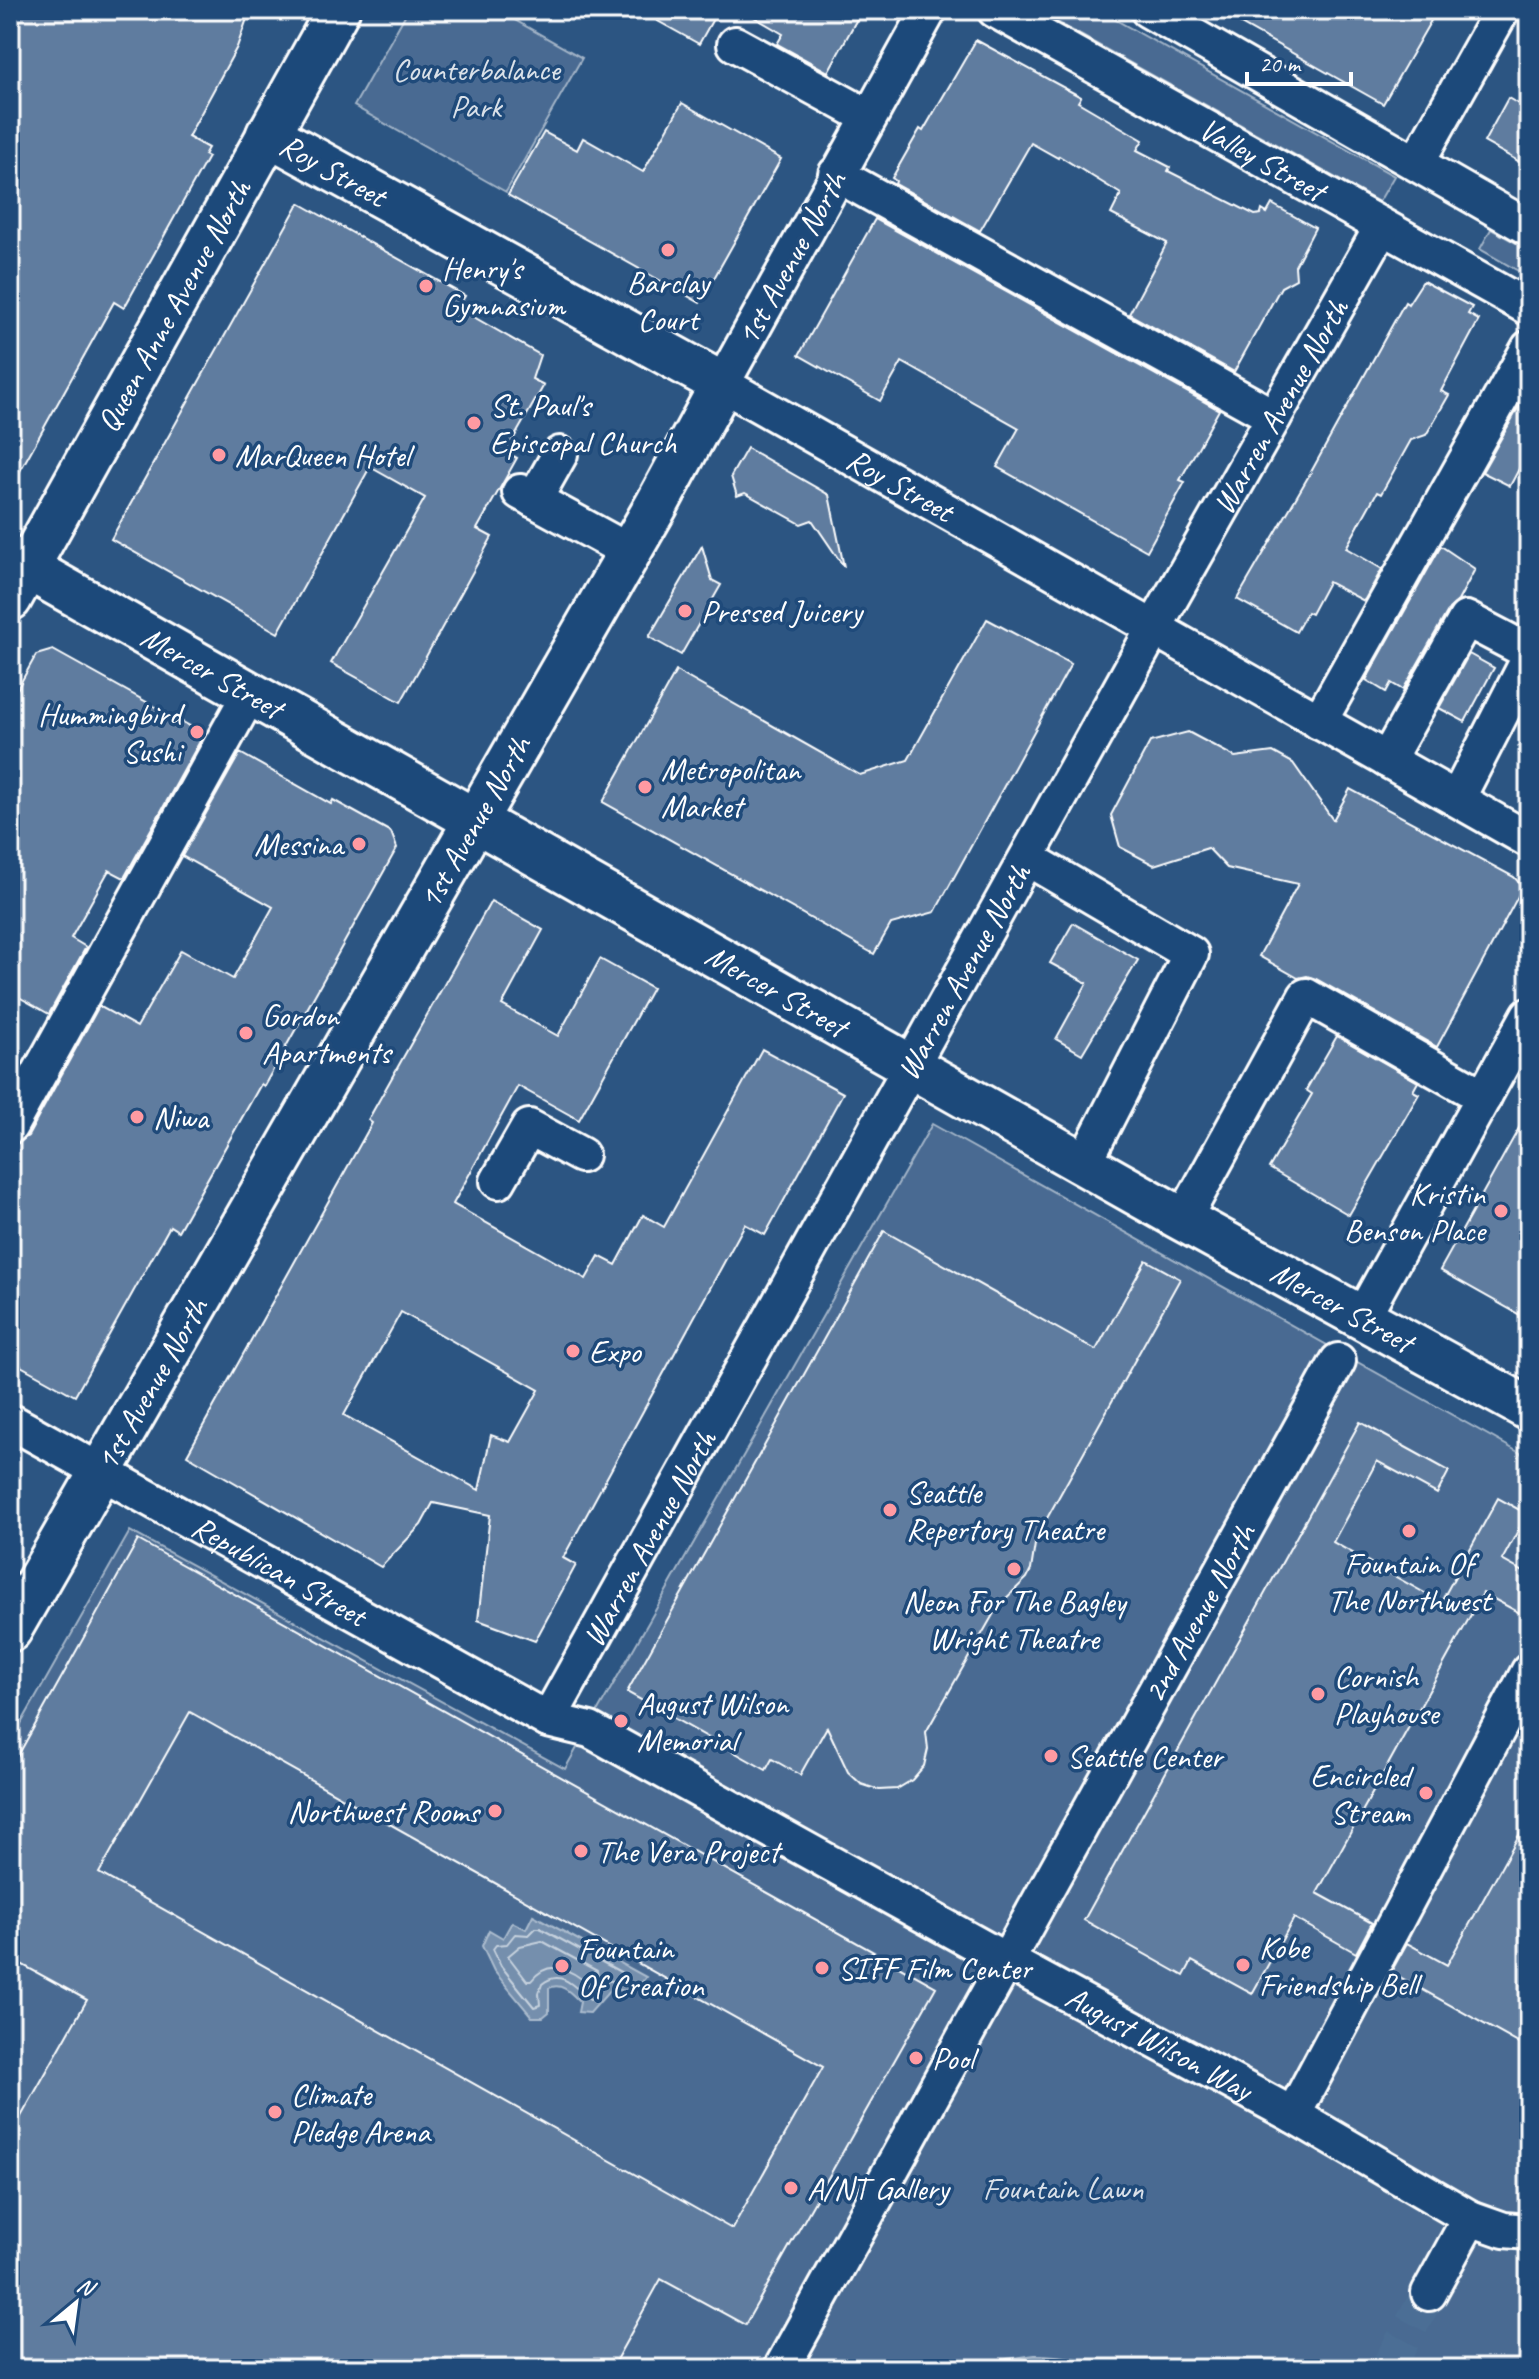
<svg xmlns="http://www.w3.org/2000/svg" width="1539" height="2379" font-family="Caveat,sans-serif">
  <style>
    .green { fill: #486b92; stroke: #a4b5c8; stroke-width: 2 }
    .water { fill: #748fad; stroke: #acbcce; stroke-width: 2 }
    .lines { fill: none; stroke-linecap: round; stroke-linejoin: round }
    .shore { stroke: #c7d2de; stroke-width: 2 }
    .building { fill: #5e7c9f; stroke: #fff; stroke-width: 2; fill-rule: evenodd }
    .minor-tunnel { stroke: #4c6e95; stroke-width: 34; stroke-dasharray: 34 17; stroke-linecap: butt }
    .minor-casing { stroke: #fff; stroke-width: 40 }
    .major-casing { stroke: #fff; stroke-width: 48 }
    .minor { stroke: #1f4a7a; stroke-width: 34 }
    .major { stroke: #1f4a7a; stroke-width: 42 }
    .poi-dot { fill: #ff9aa2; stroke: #1f4a7a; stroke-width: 3 }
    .labels { text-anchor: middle; stroke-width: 7; stroke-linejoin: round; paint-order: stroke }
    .park-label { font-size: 32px; fill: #dae1e9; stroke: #1f4a7a }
    .street-label { font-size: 32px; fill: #fff; stroke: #1f4a7a }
    .poi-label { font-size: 32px; fill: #fff; stroke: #1f4a7a; text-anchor: start }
  </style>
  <rect width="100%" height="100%" fill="#2c5582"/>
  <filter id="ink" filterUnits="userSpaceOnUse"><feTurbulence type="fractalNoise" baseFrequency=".0125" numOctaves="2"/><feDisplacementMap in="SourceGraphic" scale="16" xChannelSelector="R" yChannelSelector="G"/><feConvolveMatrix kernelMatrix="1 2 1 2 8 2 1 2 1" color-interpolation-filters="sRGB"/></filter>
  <g filter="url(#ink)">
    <g class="green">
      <path d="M408 10H497L582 58 506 192 354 106Z"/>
      <path d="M1036 10H1098L1394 176 1379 202Z"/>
      <path d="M1491 229 1529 250V277L1480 249Z"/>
      <path d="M932 1124 1529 1458V2369H10V1743L130 1531 565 1769Z"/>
    </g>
    <g class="water">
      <path d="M533 1915 646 1977 633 1993 612 1988 590 2013 578 2012 580 2002C571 1993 562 1982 549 1988V2012L543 2017H532L494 1971 482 1946 489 1930 503 1938 512 1922 526 1929Z"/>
      <path d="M1035 2355C1061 2355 1084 2358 1107 2369H981L1007 2359Z"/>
    </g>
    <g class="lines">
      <g class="shore">
        <path d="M536 1928H540L624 1974 626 1980 608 1981 590 2000C575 1988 562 1968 542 1984L539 1993 540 2005 534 2007 501 1966 493 1949 496 1945 507 1944 515 1934 529 1935Z"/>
        <path d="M542 1941 597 1971 598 1977 589 1985C571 1969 549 1958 531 1981H527L508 1956 520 1946Z"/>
        <path d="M1004 2369C1032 2360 1059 2363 1087 2369"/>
      </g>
    </g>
    <g class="building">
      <path d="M10 10H250L237 47 188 137 208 148 204 155 208 157 124 308 114 302 10 489Z"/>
      <path d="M638 10H718L699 44Z"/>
      <path d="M742 10H862L828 72 777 44 783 34Z"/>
      <path d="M1216 10H1437L1383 104Z"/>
      <path d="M976 40 1081 97 1078 102 1143 140 1137 150 1170 167 1168 171 1255 215 1261 214 1262 210 1267 213 1272 204 1315 228 1295 266 1296 279 1281 287 1234 372 1129 314 1167 243 1111 214 1121 194 1059 156 1058 158 1031 143 980 231 895 184 896 181 892 178 920 129 923 131Z"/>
      <path d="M1508 98 1529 110V167L1484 142Z"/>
      <path d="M682 103 781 159 700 303 508 195 544 132 577 150 583 138 643 172Z"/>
      <path d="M299 203 465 296 458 308 540 355 532 379 544 385 506 452 517 458 477 529 492 537 401 702 331 663 425 498 370 467 278 633 111 539Z"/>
      <path d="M875 219 1219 410 1180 480 1185 482 1147 551 997 467 1019 428 902 362 880 401 799 355Z"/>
      <path d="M1423 281 1472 307 1468 314 1479 320 1441 391 1449 395 1426 435 1411 440 1381 494 1377 492 1346 548 1382 569 1364 601 1328 582 1311 614 1307 612 1296 632 1237 599 1311 472 1405 302 1408 304Z"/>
      <path d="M1529 389V450L1510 486 1482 472Z"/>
      <path d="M747 448 829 495 844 567 812 520 801 524 745 493 737 496 731 476Z"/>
      <path d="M702 546 712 580 721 585 681 655 649 637Z"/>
      <path d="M1441 546 1475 569 1458 601 1449 609 1403 690 1391 683 1386 692 1366 680Z"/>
      <path d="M987 619 1071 664 935 912 891 924 874 954 603 802 676 671 860 775 908 760Z"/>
      <path d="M53 650 204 734 124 878 109 870 71 938 86 947 49 1014 10 992V702L36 655Z"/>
      <path d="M1469 654 1494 668 1465 722 1439 708Z"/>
      <path d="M1188 732 1235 757 1273 752 1293 763 1333 820 1350 789 1514 877 1523 887 1437 1047 1316 979 1307 976 1298 978 1259 956 1298 884 1227 868 1208 848 1154 865 1120 847 1111 815 1150 742Z"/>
      <path d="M240 753 331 804 333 800 391 832 397 848 264 1086 261 1084 178 1231 170 1226 75 1396 10 1360V1156L16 1144 28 1136 99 1006 137 1027 181 950 233 979 273 907 182 856Z"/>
      <path d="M491 901 543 930 502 1005 558 1036 600 959 652 988 579 1120 518 1086 453 1204 586 1279 599 1256 616 1265 643 1215 664 1227 762 1049 843 1093 765 1235 745 1224 563 1558 576 1565 535 1641 478 1620 490 1515 433 1503 421 1525 381 1567 187 1455 372 1123 368 1120ZM401 1312 539 1390 510 1442 491 1435 479 1490 344 1415Z"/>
      <path d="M1073 923 1138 960 1082 1054 1056 1039 1087 983 1050 963Z"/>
      <path d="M1337 1036 1418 1082 1413 1091 1419 1094 1349 1215 1269 1168 1312 1094 1306 1090Z"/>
      <path d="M1529 1110V1320L1440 1270Z"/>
      <path d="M884 1231 1096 1350 1146 1260 1180 1279 1036 1538 1031 1570 1027 1578 998 1606 926 1732 928 1749 924 1766 912 1780 897 1789 879 1790 861 1784 848 1772 827 1727 800 1775 772 1759 766 1770 627 1692Z"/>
      <path d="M1360 1422 1449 1471 1437 1494 1377 1461 1333 1542 1441 1602 1498 1498 1527 1514 1502 1560 1529 1575V1618L1483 1593 1317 1893 1372 1923 1356 1953 1294 1918 1252 1994 1192 1961 1184 1976 1084 1920Z"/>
      <path d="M138 1540 936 1987 745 2325 661 2279 611 2369H10V2136L87 2000 10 1958V1770ZM190 1712 823 2067 732 2229 99 1873Z"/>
      <path d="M1529 1817V2049L1391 1972 1407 1943 1447 1965Z"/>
    </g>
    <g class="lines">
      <path class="minor-tunnel" d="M1387 2369 1429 2293"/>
      <defs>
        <g id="minor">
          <path id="s1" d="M929 10 722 384 1529 840"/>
          <path id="s2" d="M995 10 1529 308"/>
          <path d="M1148 10 1529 228"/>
          <path d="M735 44 869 117"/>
          <path d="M1417 162 1502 10"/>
          <path d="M836 174 1274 417"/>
          <path d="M520 492 630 552"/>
          <path d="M534 500 560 454"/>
          <path d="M1319 722 1529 348"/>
          <path d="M1387 760 1466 619 1529 652"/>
          <path d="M1457 799 1529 659"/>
          <path d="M1027 858 1191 954 1084 1163"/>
          <path d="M10 1126 250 693"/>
          <path d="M498 1181 529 1127 581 1155"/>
          <path d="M1183 1220 1306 996 1484 1097"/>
          <path d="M1362 1317 1529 1015"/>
          <path id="s3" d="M10 1421 548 1720 590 1730 1007 1961 1293 2115 1470 2218 1504 2230 1529 2232"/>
          <path id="s4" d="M548 1720 1154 628 1382 227"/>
          <path d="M1293 2115 1529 1671"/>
          <path d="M1429 2293 1470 2218"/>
          <path id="s5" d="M781 2369 1338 1361"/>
        </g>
        <g id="major">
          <path id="s6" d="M10 558 1178 1217 1529 1409"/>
          <path id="s7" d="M10 599 338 10"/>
          <path id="s8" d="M10 1630 656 506 722 384 268 134"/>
        </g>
      </defs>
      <use href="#minor" class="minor-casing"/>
      <use href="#major" class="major-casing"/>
      <use href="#minor" class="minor"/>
      <use href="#major" class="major"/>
    </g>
  </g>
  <g class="poi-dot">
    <circle cx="668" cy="250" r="8"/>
    <circle cx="426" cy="286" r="8"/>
    <circle cx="474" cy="423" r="8"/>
    <circle cx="219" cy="455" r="8"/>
    <circle cx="685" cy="611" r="8"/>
    <circle cx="197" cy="732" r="8"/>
    <circle cx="645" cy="787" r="8"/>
    <circle cx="359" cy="844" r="8"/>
    <circle cx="246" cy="1033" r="8"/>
    <circle cx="137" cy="1117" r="8"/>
    <circle cx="1501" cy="1211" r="8"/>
    <circle cx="573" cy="1351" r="8"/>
    <circle cx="890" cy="1510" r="8"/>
    <circle cx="1409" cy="1531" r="8"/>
    <circle cx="1014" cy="1569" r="8"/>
    <circle cx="1318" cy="1694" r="8"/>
    <circle cx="621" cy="1721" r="8"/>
    <circle cx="1051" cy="1756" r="8"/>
    <circle cx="1426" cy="1793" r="8"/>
    <circle cx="495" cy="1811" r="8"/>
    <circle cx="581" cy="1851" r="8"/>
    <circle cx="1243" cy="1965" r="8"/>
    <circle cx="562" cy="1966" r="8"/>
    <circle cx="822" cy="1968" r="8"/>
    <circle cx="916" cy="2058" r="8"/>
    <circle cx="275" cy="2112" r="8"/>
    <circle cx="791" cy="2188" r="8"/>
  </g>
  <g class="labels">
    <g class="park-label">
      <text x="476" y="80">Counterbalance<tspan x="476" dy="37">Park</tspan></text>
      <text x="1063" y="2199">Fountain Lawn</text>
    </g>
    <g class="street-label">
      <text dy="11" stroke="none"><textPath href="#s2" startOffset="306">Valley Street</textPath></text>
      <text transform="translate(333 170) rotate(29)" y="11">Roy Street</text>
      <text transform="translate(791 258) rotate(-61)" y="11">1st Avenue North</text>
      <text dy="11" stroke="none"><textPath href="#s7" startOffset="336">Queen Anne Avenue North</textPath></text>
      <text dy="11" stroke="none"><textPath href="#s4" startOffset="1504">Warren Avenue North</textPath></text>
      <text dy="11" stroke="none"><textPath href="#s1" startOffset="632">Roy Street</textPath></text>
      <text dy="11" stroke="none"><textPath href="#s6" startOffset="232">Mercer Street</textPath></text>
      <text dy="11" stroke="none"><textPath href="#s8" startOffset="932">1st Avenue North</textPath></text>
      <text dy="11" stroke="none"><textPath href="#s4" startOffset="856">Warren Avenue North</textPath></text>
      <text dy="11" stroke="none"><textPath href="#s6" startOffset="880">Mercer Street</textPath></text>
      <text dy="11" stroke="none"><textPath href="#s6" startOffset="1528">Mercer Street</textPath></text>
      <text dy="11" stroke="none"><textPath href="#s8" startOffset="284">1st Avenue North</textPath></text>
      <text dy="11" stroke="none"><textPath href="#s4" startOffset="208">Warren Avenue North</textPath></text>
      <text dy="11" stroke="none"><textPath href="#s3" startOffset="308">Republican Street</textPath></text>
      <text dy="11" stroke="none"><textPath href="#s5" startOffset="864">2nd Avenue North</textPath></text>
      <text dy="11" stroke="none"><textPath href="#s3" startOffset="1308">August Wilson Way</textPath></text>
    </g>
    <g class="poi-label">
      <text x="442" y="279">Henry's<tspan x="442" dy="37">Gymnasium</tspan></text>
      <text x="668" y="293" text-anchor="middle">Barclay<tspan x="668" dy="37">Court</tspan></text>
      <text x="490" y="416">St. Paul's<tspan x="490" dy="37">Episcopal Church</tspan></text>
      <text x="235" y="466">MarQueen Hotel</text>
      <text x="701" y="622">Pressed Juicery</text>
      <text x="181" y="725" text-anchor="end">Hummingbird<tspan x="181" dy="37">Sushi</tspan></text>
      <text x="661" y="780">Metropolitan<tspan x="661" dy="37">Market</tspan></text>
      <text x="343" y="855" text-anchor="end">Messina</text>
      <text x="262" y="1026">Gordon<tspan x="262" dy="37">Apartments</tspan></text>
      <text x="153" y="1128">Niwa</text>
      <text x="1485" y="1204" text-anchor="end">Kristin<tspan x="1485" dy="37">Benson Place</tspan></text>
      <text x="589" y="1362">Expo</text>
      <text x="906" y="1503">Seattle<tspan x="906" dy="37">Repertory Theatre</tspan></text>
      <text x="1409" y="1574" text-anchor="middle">Fountain Of<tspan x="1409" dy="37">The Northwest</tspan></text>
      <text x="1014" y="1612" text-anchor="middle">Neon For The Bagley<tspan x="1014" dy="37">Wright Theatre</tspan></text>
      <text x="1334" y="1687">Cornish<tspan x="1334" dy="37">Playhouse</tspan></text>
      <text x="637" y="1714">August Wilson<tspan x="637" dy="37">Memorial</tspan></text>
      <text x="1067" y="1767">Seattle Center</text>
      <text x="1410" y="1786" text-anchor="end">Encircled<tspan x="1410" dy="37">Stream</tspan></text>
      <text x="479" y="1822" text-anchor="end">Northwest Rooms</text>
      <text x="597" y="1862">The Vera Project</text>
      <text x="1259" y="1958">Kobe<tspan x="1259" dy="37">Friendship Bell</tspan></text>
      <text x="578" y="1959">Fountain<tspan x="578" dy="37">Of Creation</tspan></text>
      <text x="838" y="1979">SIFF Film Center</text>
      <text x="932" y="2069">Pool</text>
      <text x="291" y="2105">Climate<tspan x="291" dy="37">Pledge Arena</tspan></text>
      <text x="807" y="2199">A/NT Gallery</text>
    </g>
  </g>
  <rect width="1539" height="2379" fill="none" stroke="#1f4a7a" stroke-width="40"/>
  <rect x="20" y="20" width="1499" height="2339" fill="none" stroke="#fff" stroke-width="3" filter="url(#ink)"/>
  <g transform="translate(76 2303) rotate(29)" stroke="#1f4a7a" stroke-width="6" paint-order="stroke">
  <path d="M0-6L14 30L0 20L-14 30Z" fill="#ffffff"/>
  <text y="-12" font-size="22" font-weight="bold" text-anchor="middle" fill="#ffffff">N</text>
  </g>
  <path d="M1247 72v12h104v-12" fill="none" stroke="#ffffff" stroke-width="4"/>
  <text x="1259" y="72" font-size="24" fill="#ffffff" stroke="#1f4a7a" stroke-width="6" paint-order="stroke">20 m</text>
</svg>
